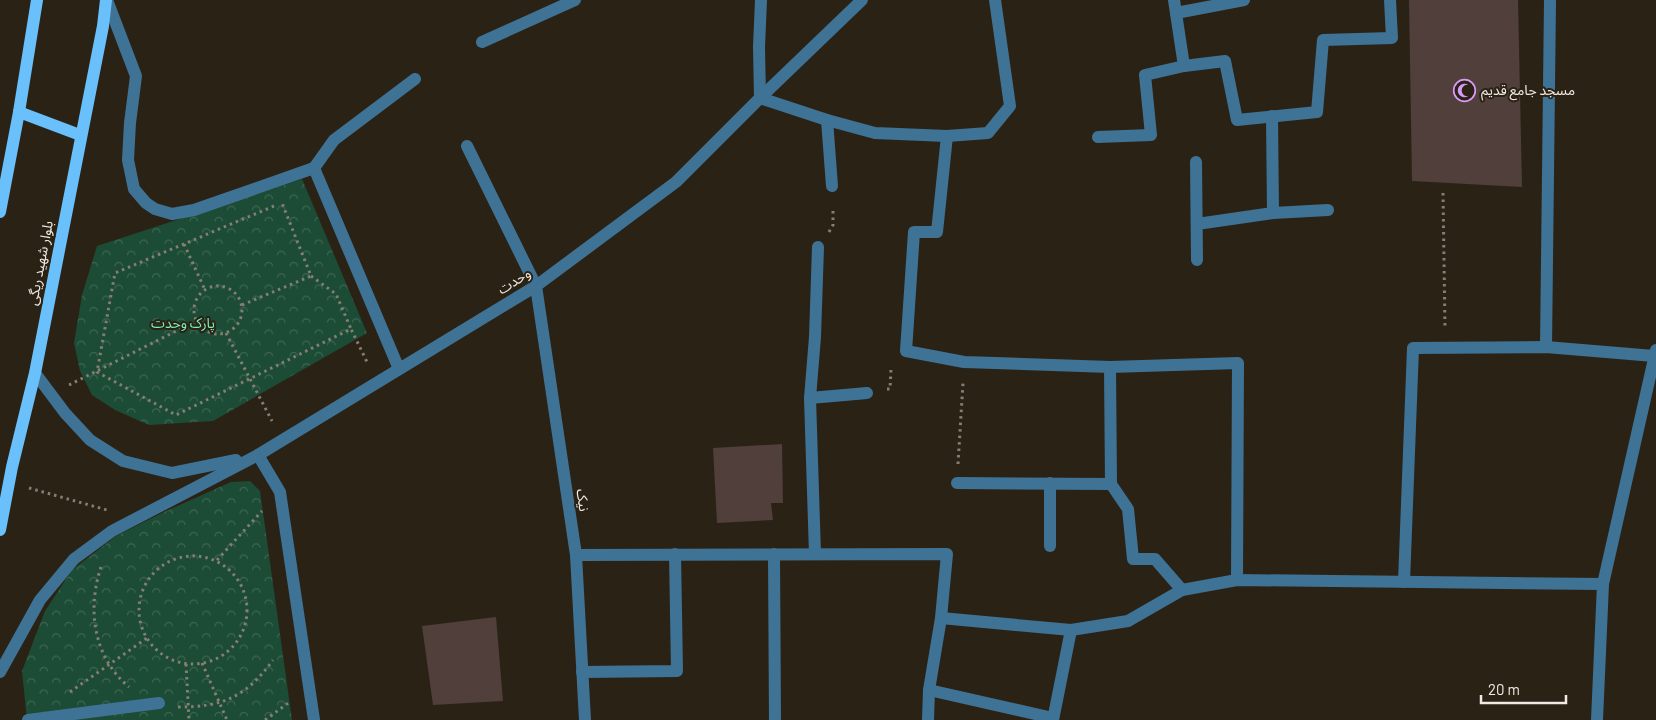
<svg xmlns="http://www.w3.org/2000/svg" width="1656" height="720" font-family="Barlow,'Noto Sans Arabic',sans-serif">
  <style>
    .park { fill: url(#park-crowns) }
    .building { fill: #503f3b }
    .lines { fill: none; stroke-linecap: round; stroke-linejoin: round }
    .path { stroke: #867e74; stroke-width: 3; stroke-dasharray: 2.5 4; stroke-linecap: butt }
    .minor { stroke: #3f7395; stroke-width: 12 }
    .major { stroke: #69c0fa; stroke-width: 12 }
    .labels { text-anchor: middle; stroke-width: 4; stroke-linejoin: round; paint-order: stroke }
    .poi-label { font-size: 14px; fill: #f0eae2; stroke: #2b2216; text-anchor: start }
    .street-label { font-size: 14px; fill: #f0eae2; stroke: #2b2216 }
    .park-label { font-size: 14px; fill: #77f4b6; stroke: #2b2216 }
  </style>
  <defs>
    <pattern id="park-crowns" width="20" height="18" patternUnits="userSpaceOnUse" patternTransform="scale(1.25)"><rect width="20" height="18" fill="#1c4c35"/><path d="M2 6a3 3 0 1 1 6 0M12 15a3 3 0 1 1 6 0" fill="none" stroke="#3d6652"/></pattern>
  </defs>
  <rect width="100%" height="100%" fill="#2b2216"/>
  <g class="park">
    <path d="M302 179 367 333 213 421 149 425 115 410 92 395 80 371 74 343 82 295 97 246Z"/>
    <path d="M250 481 260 491 292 720H27L22 671 45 611 72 570 116 536 164 512 231 482Z"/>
  </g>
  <g class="building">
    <path d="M1409 0H1518L1522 187 1412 181Z"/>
    <path d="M782 444 783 503H771L773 520 717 523 713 448Z"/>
    <path d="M496 617 503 701 433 705 422 626Z"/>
  </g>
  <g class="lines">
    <g class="path">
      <path d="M1443 193 1445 328"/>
      <path d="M274 206 115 273 97 372 176 415 351 329 368 364"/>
      <path d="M829 232 833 225V207"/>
      <path d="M184 244 205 290"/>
      <path d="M311 276 336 294 351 329"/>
      <circle cx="218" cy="310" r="24"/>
      <path d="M242 305 311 276 282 203 280 204"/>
      <path d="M226 333 272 421"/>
      <path d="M69 385 196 321"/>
      <path d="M887 389H890L891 369 893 367"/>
      <path d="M958 464 963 383"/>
      <path d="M29 488 107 510"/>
      <circle cx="193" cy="610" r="54"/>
      <path d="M217 560 262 511"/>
      <path d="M101 567C87 609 93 657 129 687"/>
      <path d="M202 663 227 720"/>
      <path d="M186 664 189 720"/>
      <path d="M70 692 147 638"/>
      <path d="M178 707C223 707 246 697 273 660"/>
      <path d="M265 720 291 701"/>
    </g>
    <g class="minor">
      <path d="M107 0 136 76 130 123 128 160 134 189 146 203 155 209 172 214 194 210 314 168 399 369"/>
      <path d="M1174 0 1184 66"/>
      <path d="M1176 13 1244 0"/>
      <path d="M482 42 575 0"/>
      <path d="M760 98 827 120 875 133 947 136 988 133 1010 106 995 0"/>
      <path d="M760 98 759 47 761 0"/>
      <path d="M1272 116 1273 213"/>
      <path d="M827 120 832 186"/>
      <path d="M947 136 937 232H914L906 351 964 362 1110 367 1238 363 1237 580"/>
      <path d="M1098 137 1151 135 1145 75 1184 66 1225 61 1237 120 1317 112 1323 40 1392 38 1390 0"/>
      <path d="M467 146 536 286 576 555 585 720"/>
      <path d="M1196 162 1197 260"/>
      <path d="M314 168 334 140 415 79"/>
      <path d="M1197 224 1273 213 1328 210"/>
      <path d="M1546 347 1550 0"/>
      <path d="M1110 367 1111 484 1128 509 1133 559H1155L1182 590"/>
      <path d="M35 373 65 413 90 440 123 461 172 473 236 460"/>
      <path d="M810 398 867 393"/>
      <path d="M258 455 280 492 314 720"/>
      <path d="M957 483 1111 484"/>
      <path d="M1050 483V546"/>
      <path d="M774 554 775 720"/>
      <path d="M815 554 810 398 815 337 818 247"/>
      <path d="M576 555 947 554 941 618 929 690 928 720"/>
      <path d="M1404 582 1413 348 1546 347 1654 356"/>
      <path d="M941 618 1071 630 1128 621 1182 590 1237 580 1603 584"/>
      <path d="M0 672 40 600 74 559 112 531 258 455 536 286 676 182 760 98 862 0"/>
      <path d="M582 672 677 671 675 554"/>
      <path d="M929 690 1053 718"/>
      <path d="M28 720 159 703"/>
      <path d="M1053 720 1071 630"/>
      <path d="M1597 720 1603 584 1656 350"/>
    </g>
    <g class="major">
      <path d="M19 112 80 135"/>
      <path d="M0 212 19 112 37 0"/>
      <path d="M0 530 12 467 35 373 103 26 106 0"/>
    </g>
  </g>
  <defs>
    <symbol id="mosque-ring" viewBox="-11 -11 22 22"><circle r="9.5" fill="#2b2216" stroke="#d99af7" stroke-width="1.5"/><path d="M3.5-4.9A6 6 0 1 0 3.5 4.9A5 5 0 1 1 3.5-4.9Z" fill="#d99af7"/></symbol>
  </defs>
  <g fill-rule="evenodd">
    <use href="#mosque-ring" x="1452" y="78" width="25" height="25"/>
  </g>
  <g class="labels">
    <g class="poi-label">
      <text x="1481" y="95">مسجد جامع قدیم</text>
    </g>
    <g class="street-label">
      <text transform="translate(40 263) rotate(-79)" y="5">بلوار شهید ریگی</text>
      <text transform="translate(514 281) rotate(-32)" y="5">وحدت</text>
      <text transform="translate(583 500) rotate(82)" y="5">نیک</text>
    </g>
    <g class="park-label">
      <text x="183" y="328">پارک وحدت</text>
    </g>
  </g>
  <path d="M1481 695v8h85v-8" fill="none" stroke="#f0eae2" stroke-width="2.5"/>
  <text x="1488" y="695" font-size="15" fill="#f0eae2" stroke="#2b2216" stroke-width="4" paint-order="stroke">20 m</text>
</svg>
